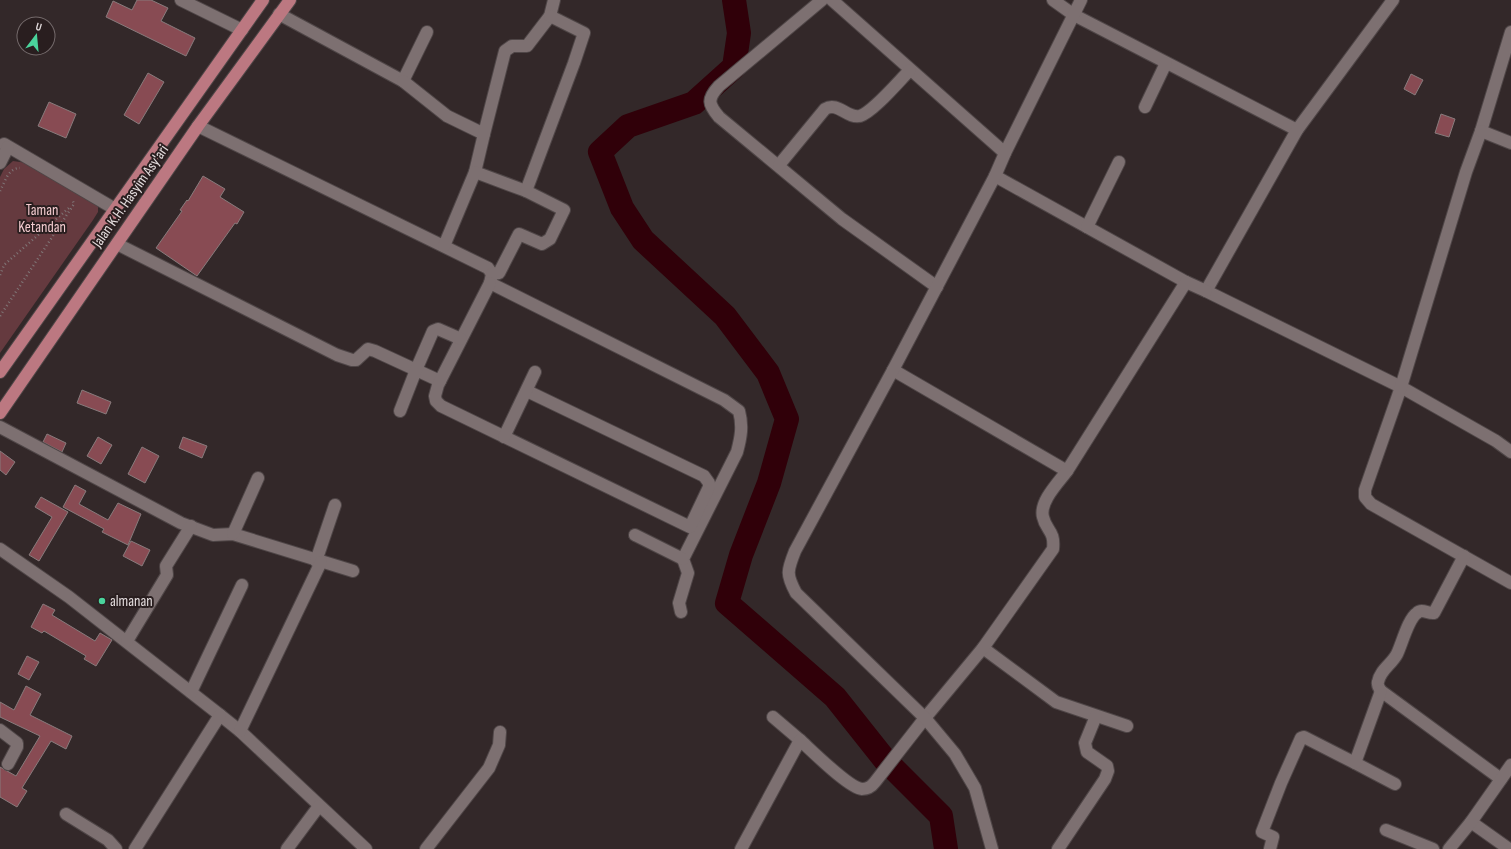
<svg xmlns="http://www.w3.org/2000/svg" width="1511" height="849" font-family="'Sofia Sans Condensed',sans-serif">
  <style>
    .green { fill: #653a3f }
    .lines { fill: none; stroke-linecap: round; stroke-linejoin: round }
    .river { stroke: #300009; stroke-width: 24 }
    .building { fill: #884b53; stroke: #887b7c }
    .minor-casing { stroke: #4f4647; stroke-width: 14 }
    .major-casing { stroke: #4f4647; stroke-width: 14 }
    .path { stroke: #807778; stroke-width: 2.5; stroke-dasharray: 1 3; stroke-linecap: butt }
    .minor { stroke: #7d7071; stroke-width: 12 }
    .major { stroke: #bc7881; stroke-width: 12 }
    .poi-dot { fill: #4ad49c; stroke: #291e1f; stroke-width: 1.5 }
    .labels { text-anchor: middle; stroke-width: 4; stroke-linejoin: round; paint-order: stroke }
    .street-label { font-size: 15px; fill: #e4ddde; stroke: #291e1f }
    .park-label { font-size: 15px; fill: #f4ccd0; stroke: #291e1f }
    .poi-label { font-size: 15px; fill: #e4ddde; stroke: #291e1f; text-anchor: start }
  </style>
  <rect width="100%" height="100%" fill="#332829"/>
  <path class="green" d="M13 161 27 163 98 205V212L93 220 0 353V177L4 169Z"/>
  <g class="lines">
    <path class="river" d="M734 0 739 33 734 67 694 103 628 126 600 152 622 208 643 240 725 316 768 373 787 419 769 483 741 555 727 603 835 697 885 760 941 816 946 849"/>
  </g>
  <g class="building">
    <path d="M137 0H151L168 8 161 21 195 38 186 56 106 17 113 1 132 10Z"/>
    <path d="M148 73 164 82 139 124 124 115Z"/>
    <path d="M1411 74 1423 80 1415 95 1404 89Z"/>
    <path d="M49 102 76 114 66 138 38 126Z"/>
    <path d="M1441 114 1455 119 1449 137 1435 133Z"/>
    <path d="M203 176 225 189 220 197 244 212 237 224 235 223 197 276 156 248 182 211 180 210 187 200 188 201Z"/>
    <path d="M82 390 111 402 106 414 77 403Z"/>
    <path d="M47 434 66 443 62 452 43 442Z"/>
    <path d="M98 437 112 445 101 464 87 456Z"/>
    <path d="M183 437 207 446 202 458 179 448Z"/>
    <path d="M142 447 159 456 145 483 128 474Z"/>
    <path d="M0 451 15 462 6 475 0 470Z"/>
    <path d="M75 485 86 491 79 504 108 520 118 503 141 514 128 545 102 532 104 529 63 507Z"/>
    <path d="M41 497 68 512 39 561 29 555 52 517 35 507Z"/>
    <path d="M131 541 150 550 142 566 123 556Z"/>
    <path d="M43 604 55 610 52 615 95 641 100 633 112 640 96 666 84 659 86 656 44 631 42 633 31 627Z"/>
    <path d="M27 656 39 662 29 680 18 674Z"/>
    <path d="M26 686 41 694 30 715 72 736 66 749 51 741 22 788 27 791 17 807 0 797V767L16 776 40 736 0 717V702L14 710Z"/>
  </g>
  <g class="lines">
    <defs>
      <g id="minor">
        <path d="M181 0 242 30"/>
        <path d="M822 0 719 86C707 99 708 104 719 117L842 219 937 287"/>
        <path d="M832 0 1005 153"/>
        <path d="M1053 0 1074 15 1297 130"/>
        <path d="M1393 0 1297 130 1206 291 1401 387 1496 441 1511 452"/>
        <path d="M279 14 403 81 427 32"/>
        <path d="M1511 32 1481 131 1466 172 1401 387 1365 490V497L1371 504 1511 583"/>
        <path d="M403 81 447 116 484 134"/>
        <path d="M1145 107 1166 63"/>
        <path d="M198 126 488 268 492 274 490 283 724 400 739 411C743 426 741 437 737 452L683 559 688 573 679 603 681 612"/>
        <path d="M1481 131 1511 143"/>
        <path d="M4 144 115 209"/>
        <path d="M0 163 8 147"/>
        <path d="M779 165 825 109C838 101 847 119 860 116 873 112 899 81 910 70"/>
        <path d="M475 172 484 134 505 51 512 46H527L550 16 554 0"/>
        <path d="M995 176 1186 282"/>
        <path d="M1087 227 1119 162"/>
        <path d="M117 244 337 355 352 360H356L368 349 375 351 440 381"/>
        <path d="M444 246 475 172 526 191"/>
        <path d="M492 274 499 273 519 234 542 244 550 239 564 210 526 191 574 63 584 33 550 16"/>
        <path d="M490 283 438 385 435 396 436 401 441 406 690 527 709 487V483L704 476 527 391"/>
        <path d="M893 370 1067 471"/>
        <path d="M400 411 416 370 433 331 438 329 461 339"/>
        <path d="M0 427 181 523 213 535 233 534 353 571"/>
        <path d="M504 437 535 372"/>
        <path d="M233 534 258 478"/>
        <path d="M635 535 683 559"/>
        <path d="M0 549 69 597 220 715 240 731 366 849"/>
        <path d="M1464 556 1434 613C1428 614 1422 608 1417 613 1408 619 1402 644 1397 654 1392 664 1380 670 1378 682 1377 686 1379 688 1381 691L1501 779"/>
        <path d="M316 561 335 505"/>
        <path d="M127 641 167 575 166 566 191 526"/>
        <path d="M983 648 1056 702 1127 726"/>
        <path d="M191 692 242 585"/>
        <path d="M773 717 800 740"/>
        <path d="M0 730 17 743V747L8 764"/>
        <path d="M240 731 321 562"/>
        <path d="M1355 763 1395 784"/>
        <path d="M66 814 108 840 116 849"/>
        <path d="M1471 822 1509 849"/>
        <path d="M1386 830 1433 849"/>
        <path d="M135 849 220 715"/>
        <path d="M287 849 319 806"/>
        <path d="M426 849 489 768 499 745 500 732"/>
        <path d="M741 849 800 740C811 750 849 788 862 789 867 789 872 786 875 782L925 718 983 648 1053 549C1055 530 1046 531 1043 517 1039 502 1058 483 1067 471L1186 282 1206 291"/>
        <path d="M992 849 975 788 955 754 925 718 796 593C786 574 787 571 795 551L893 370 995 176 1005 153 1081 0"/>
        <path d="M1058 849 1105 779 1108 771 1107 766 1087 752 1085 743 1096 716"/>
        <path d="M1270 849 1273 837 1262 832 1281 783 1301 738 1304 737 1355 763 1381 691"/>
        <path d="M1449 849 1471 822 1511 765"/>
      </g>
      <g id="major">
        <path d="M0 372 263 0"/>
        <path d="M0 413 198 126 290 0"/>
      </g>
    </defs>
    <use href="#minor" class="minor-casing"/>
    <use href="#major" class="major-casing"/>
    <g class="path">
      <path d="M0 191C5 182 8 168 20 168"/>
      <path d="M0 275 4 265 70 207"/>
      <path d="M0 316 74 204 72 199"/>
    </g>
    <use href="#minor" class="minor"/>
    <use href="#major" class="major"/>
  </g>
  <circle class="poi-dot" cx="102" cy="601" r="4"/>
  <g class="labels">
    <g class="street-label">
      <text transform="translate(130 196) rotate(-55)" y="5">Jalan K.H. Hasyim Asy'ari</text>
    </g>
    <g class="park-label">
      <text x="42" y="215">Taman<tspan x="42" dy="17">Ketandan</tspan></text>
    </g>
    <g class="poi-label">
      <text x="110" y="606">almanan</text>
    </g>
  </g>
  <g transform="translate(36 36) rotate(16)"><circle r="19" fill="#291e1f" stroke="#746a6b"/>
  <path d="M0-3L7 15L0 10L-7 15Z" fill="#4ad49c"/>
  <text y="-6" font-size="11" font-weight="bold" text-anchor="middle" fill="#e4ddde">U</text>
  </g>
</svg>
